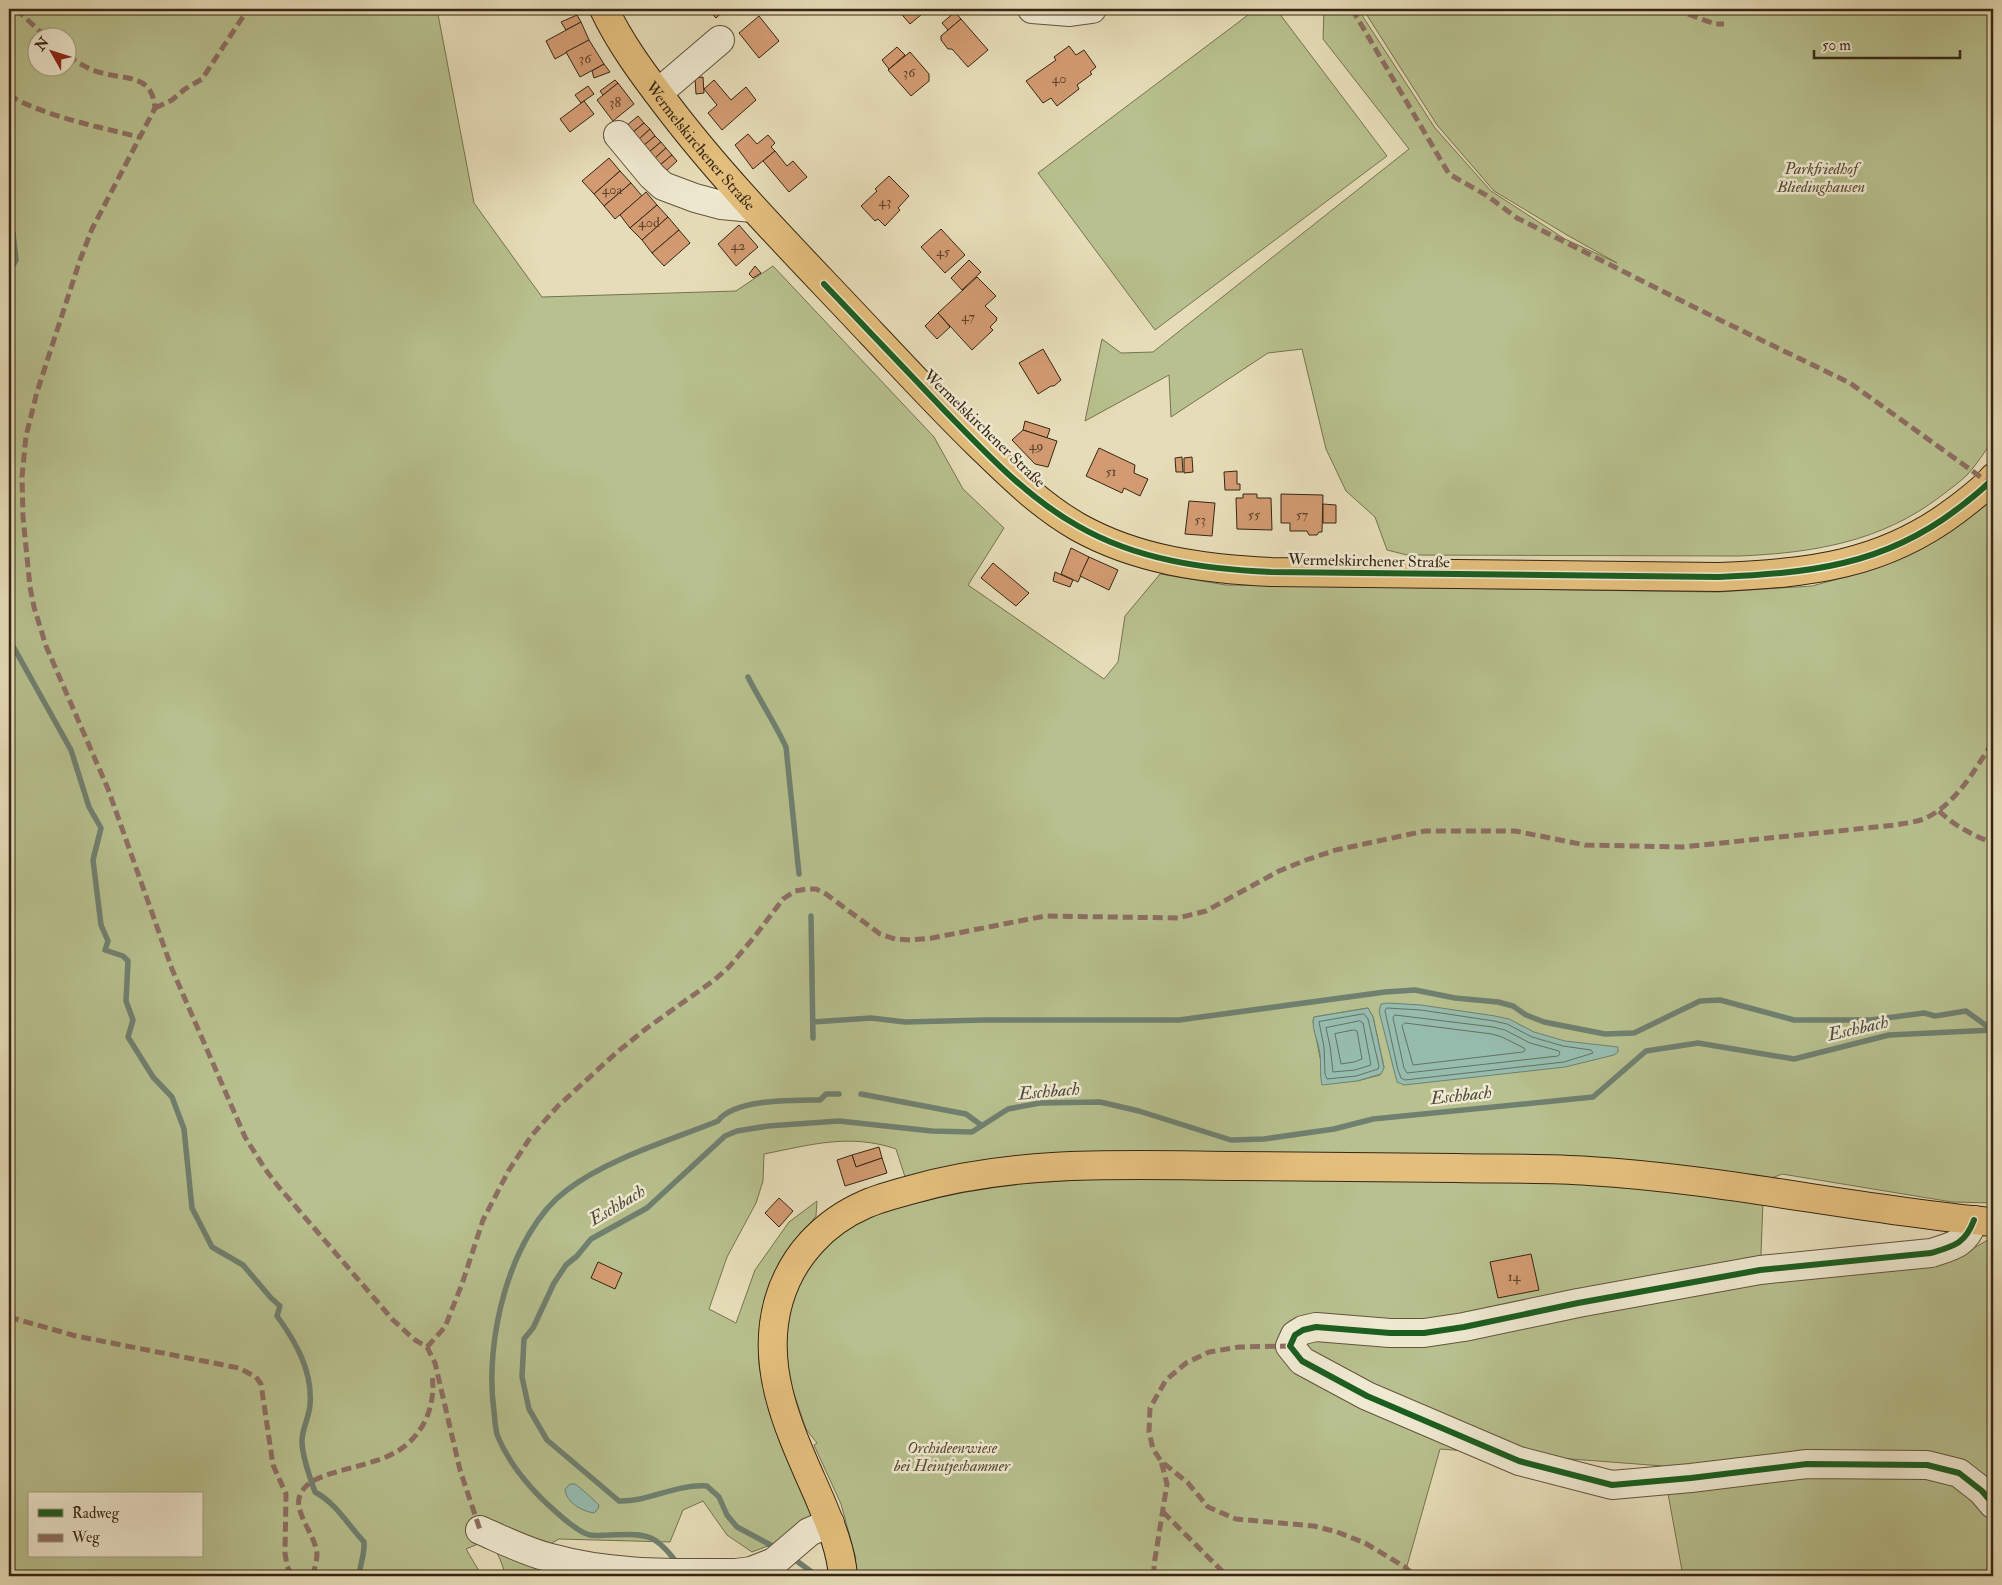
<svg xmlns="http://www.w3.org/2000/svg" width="2002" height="1585" font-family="'IM FELL Double Pica',serif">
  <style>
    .green { fill: #b7c08e; stroke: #767351; fill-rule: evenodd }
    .water { fill: #96bcae; stroke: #708070 }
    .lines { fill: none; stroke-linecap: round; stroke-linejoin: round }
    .shore { stroke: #667161; stroke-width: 1 }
    .stream { stroke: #708070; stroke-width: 5.5 }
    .building { fill: #d39b72; stroke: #362614 }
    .minor-casing { stroke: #62543d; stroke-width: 30 }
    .major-casing { stroke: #362614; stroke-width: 30 }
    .minor { stroke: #efe9d1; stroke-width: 28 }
    .major { stroke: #e3be7c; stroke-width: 28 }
    .quiet { stroke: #8d6e63; stroke-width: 5; stroke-dasharray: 10 5; stroke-linecap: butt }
    .cycleway-casing { stroke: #efe9d1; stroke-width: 9 }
    .cycleway { stroke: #1b5e20; stroke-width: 6 }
    .labels { text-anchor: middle; stroke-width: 5; stroke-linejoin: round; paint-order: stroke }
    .number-label { font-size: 14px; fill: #5d432c }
    .street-label { font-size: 16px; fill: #362614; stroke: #efe9d1 }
    .park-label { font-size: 16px; font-style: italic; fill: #564c32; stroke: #efe9d1 }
    .water-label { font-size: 18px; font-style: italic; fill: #4e4c3a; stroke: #efe9d1 }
  </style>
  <rect width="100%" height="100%" fill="#e6ddb8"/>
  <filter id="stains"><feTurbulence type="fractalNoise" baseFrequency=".004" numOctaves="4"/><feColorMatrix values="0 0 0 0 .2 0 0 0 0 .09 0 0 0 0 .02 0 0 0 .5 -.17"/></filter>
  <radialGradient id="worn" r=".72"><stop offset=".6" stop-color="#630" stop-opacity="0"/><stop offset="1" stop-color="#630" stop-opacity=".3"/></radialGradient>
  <g class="green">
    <path d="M9 9H437L474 203 542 297 736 291 773 266 934 437 963 489 1004 528 968 585 1104 679 1118 662 1125 616 1160 574 1226 585 1718 592 1812 586 1867 571 1919 550 1971 516 1993 496V1203L1952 1202 1782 1174 1762 1182 1647 1166 906 1180 896 1149C850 1133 810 1145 764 1154L763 1181 756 1203 727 1257 709 1309 736 1323 755 1270 789 1222 817 1201 816 1216 791 1247 763 1311 759 1332V1365L768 1404 817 1522 786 1539 752 1552 727 1535 703 1501 683 1510 670 1542 559 1539 530 1555 537 1576H506L500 1559 490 1539 466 1549 482 1576H9ZM38 38H68V68H38ZM1368 1008 1373 1017 1384 1067 1380 1075 1357 1081 1320 1058 1313 1021 1314 1017ZM29 1494H201V1556H29Z"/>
    <path d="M1256 9H1276L1387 156 1155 330 1038 173Z"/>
    <path d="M1324 9H1358L1435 128 1491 191 1565 239 1617 263 1567 235 1494 191 1437 125 1363 9H1993V440C1985 451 1977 464 1968 474 1960 482 1950 489 1941 496 1881 542 1813 553 1739 556L1407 555 1387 550 1375 517 1346 491 1326 449 1302 349 1268 353 1171 417 1169 375 1085 421 1102 339 1121 353 1153 352 1409 149 1323 39Z"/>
    <path d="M1124 1177 1617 1183 1763 1202 1761 1254 1772 1282 1951 1261 1993 1237V1576H1683L1663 1466 1440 1449 1405 1573 1408 1576H853L850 1561 856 1559 841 1504 814 1445 817 1443 806 1429 784 1365 785 1322 799 1279 820 1249 868 1214 925 1198 985 1186Z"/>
  </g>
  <g class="water">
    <path d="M1388 1003 1421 1005 1495 1016 1509 1019 1534 1032 1565 1041 1618 1047V1052L1614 1055 1565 1067 1404 1085 1397 1082 1379 1011 1381 1004Z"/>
    <path d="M1368 1008 1373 1017 1384 1068 1381 1074 1357 1081 1322 1085C1319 1073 1322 1061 1319 1049 1317 1038 1311 1027 1314 1017Z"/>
    <path d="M570 1484H575C581 1488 594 1500 599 1505L598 1509 594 1513C582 1511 566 1503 565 1489Z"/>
  </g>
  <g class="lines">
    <g class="shore">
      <path d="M1387 1008 1421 1010 1494 1021 1507 1024 1532 1037 1563 1046 1591 1050 1593 1053 1564 1062 1405 1080 1401 1078 1398 1070 1385 1011Z"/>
      <path d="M1364 1014 1368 1019 1379 1066 1378 1069 1356 1076 1327 1079 1325 1074 1324 1047 1319 1022Z"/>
      <path d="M1395 1015 1493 1027 1505 1030 1530 1043 1559 1051 1560 1054 1558 1056 1407 1073 1404 1068 1393 1018Z"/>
      <path d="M1360 1021 1363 1023 1371 1065 1355 1070 1333 1072 1330 1046 1326 1028Z"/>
      <path d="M1405 1023 1492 1034 1502 1037 1524 1048 1525 1050 1523 1052 1413 1065 1402 1026Z"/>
      <path d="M1354 1030 1357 1031 1362 1059 1354 1062 1341 1064 1335 1034Z"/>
    </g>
    <g class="stream">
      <path d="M9 272 16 260 13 233"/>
      <path d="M9 639 71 750 89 807 101 828 93 860 101 925 108 941 105 950 123 956 128 961 126 1001 133 1020 128 1037 153 1077 172 1097 184 1129 192 1208 212 1247 243 1265 271 1298 280 1306 277 1316C296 1342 313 1372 310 1405 309 1418 301 1431 302 1443 303 1460 310 1477 315 1492 337 1504 348 1525 364 1542 365 1554 360 1564 359 1576"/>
      <path d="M748 677C760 701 775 723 786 747L799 874"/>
      <path d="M811 916 813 1038"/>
      <path d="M813 1022 871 1018 905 1022 985 1020H1179L1385 992 1415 990 1455 998 1498 1002 1513 1006 1526 1015 1544 1022 1605 1034 1634 1033 1700 1001 1720 1000 1794 1020H1871L1924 1013 1935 1016 1966 1011 1991 1029"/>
      <path d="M861 1094 966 1114 981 1125"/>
      <path d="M778 1549 737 1527 727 1515 719 1497 707 1486C674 1484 649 1502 619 1501L547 1440 529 1409 522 1377 524 1339 533 1328 554 1283 566 1265 577 1256 591 1239 647 1208 725 1136 737 1131 768 1126 839 1121 932 1131 972 1132 1008 1109 1040 1103 1100 1102 1139 1111 1231 1140 1264 1139 1334 1129 1373 1119 1593 1097 1646 1051 1698 1043 1794 1059 1889 1035 1993 1030"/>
      <path d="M790 1556 817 1576"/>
      <path d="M677 1563C654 1532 646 1534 609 1535 603 1535 596 1536 590 1535 577 1533 552 1508 542 1499 524 1481 508 1461 498 1437 495 1430 495 1420 494 1411 484 1342 509 1233 567 1190 607 1159 671 1140 718 1121 734 1099 794 1100 820 1100L826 1094H839"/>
    </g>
  </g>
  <g class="building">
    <path d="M708 9H726L716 18Z"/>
    <path d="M897 9H928L910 24Z"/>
    <path d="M955 12 961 19 948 30 942 23Z"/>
    <path d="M577 15 581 22 566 30 561 22Z"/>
    <path d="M759 16 779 41 759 58 739 33Z"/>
    <path d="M961 19 988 50 968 67 952 49H948L941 40V36Z"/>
    <path d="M581 22 589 40 555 59 546 41Z"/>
    <path d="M589 40 604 64 580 77 566 52Z"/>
    <path d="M1069 46 1076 55 1084 50 1096 67 1090 72 1092 74 1077 85 1079 89 1057 106 1051 98 1043 103 1026 81 1056 60 1054 57Z"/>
    <path d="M897 47 905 55 889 69 882 60Z"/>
    <path d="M910 52 929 74V81L911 96 888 70Z"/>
    <path d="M604 64 610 72 594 78 592 71Z"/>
    <path d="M703 77 704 93 696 94 695 78Z"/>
    <path d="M615 80 618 83 603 95 600 91Z"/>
    <path d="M714 80 731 100 746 87 756 100 722 130 708 113 717 105 704 89Z"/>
    <path d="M618 83 634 104 613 121 597 100Z"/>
    <path d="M588 86 594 94 581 103 575 95Z"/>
    <path d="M584 101 594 114 570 132 560 119Z"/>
    <path d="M638 116 644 123 632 133 626 126Z"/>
    <path d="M644 123 650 129 638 140 632 133Z"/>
    <path d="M650 129 655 136 643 146 638 140Z"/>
    <path d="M748 134 757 144 768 135 775 143 771 147 775 151 753 169 735 145Z"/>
    <path d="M655 136 661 142 649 152 643 146Z"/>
    <path d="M661 142 666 148 654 159 649 152Z"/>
    <path d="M666 148 672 155 660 165 654 159Z"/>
    <path d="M775 151 787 166 793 161 807 177 789 192 763 161Z"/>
    <path d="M672 155 677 161 665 172 660 165Z"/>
    <path d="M609 158 620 171 594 194 582 181Z"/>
    <path d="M620 171 631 183 604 206 594 194Z"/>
    <path d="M889 176 909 196 898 208 900 210 885 226 878 219 875 221 861 206 877 191 875 189Z"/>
    <path d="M631 183 642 196 615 219 604 206Z"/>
    <path d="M646 192 657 205 630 228 620 215Z"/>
    <path d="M657 205 668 217 642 240 630 228Z"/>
    <path d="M668 217 679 230 652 253 642 240Z"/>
    <path d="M739 225 758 247 736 266 718 244Z"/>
    <path d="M941 229 965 255 945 273 921 247Z"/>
    <path d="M679 230 690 243 664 266 652 253Z"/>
    <path d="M969 260 981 272 962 290 951 278Z"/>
    <path d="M755 266 761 273 753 278 749 274Z"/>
    <path d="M977 277 996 296 985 306 997 318 996 321 990 327 993 330 972 350 938 313Z"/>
    <path d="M938 313 950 327 937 339 925 326Z"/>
    <path d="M1043 349 1061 380 1054 386H1051L1038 394 1019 363Z"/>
    <path d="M1025 421 1050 429 1047 438 1023 430Z"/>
    <path d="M1023 430 1057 441 1048 467 1035 464 1012 440Z"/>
    <path d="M1099 448 1135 465 1134 473 1148 479 1140 496 1124 488 1122 493 1086 476Z"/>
    <path d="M1182 457 1183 472H1176L1175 458Z"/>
    <path d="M1192 457 1193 472 1184 473V458Z"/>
    <path d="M1237 471V484H1240V490H1225L1224 472Z"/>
    <path d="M1243 494H1257V498H1271L1272 530 1237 529 1236 498H1243Z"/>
    <path d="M1281 494 1323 495 1322 532H1319L1317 535H1309L1307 531H1290V523H1281Z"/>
    <path d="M1189 501 1215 503 1212 536 1185 534Z"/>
    <path d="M1323 504 1336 505V523H1323Z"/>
    <path d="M1071 548 1089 557 1078 582 1061 574Z"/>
    <path d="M1089 557 1118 570 1109 590 1080 576Z"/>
    <path d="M993 563 1029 593 1016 606 981 578Z"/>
    <path d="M1055 572 1073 580 1070 587 1053 581Z"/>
    <path d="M879 1147 882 1158 856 1167 852 1155Z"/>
    <path d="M852 1155 856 1167 882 1158 887 1173 845 1186 837 1160Z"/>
    <path d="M779 1198 793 1211 779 1227 765 1213Z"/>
    <path d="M1531 1254 1539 1290 1498 1298 1490 1262Z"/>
    <path d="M598 1262 622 1273 615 1289 591 1278Z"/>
  </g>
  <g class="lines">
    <defs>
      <g id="minor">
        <path d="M1032 9 1070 12 1092 9"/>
        <path d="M658 93 720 40"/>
        <path d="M618 135 652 176 663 186 695 198 721 205 753 208"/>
        <path d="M1974 1220C1965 1244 1954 1246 1931 1253L1760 1270 1578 1303 1464 1327 1424 1333H1390L1316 1327 1303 1330 1295 1335 1290 1346 1302 1361 1367 1396 1519 1461 1612 1485 1691 1478 1807 1464 1927 1465 1959 1473 1982 1491 1993 1504"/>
        <path d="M480 1530C503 1540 526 1552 551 1558 611 1575 674 1573 736 1573L751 1571 774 1562 809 1532 830 1523"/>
      </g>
      <g id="major">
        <path id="s1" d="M604 9C620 43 643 74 666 104 728 186 802 259 872 334 908 372 943 410 980 446 1011 476 1040 505 1078 527 1137 560 1204 569 1271 572L1719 577C1808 573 1882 566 1956 510 1969 500 1983 490 1993 478"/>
        <path d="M843 1576C841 1550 831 1526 821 1502 793 1437 758 1371 779 1300 792 1256 824 1222 866 1204 880 1198 895 1194 910 1190 1017 1159 1127 1165 1237 1166 1310 1167 1383 1168 1456 1168 1500 1169 1545 1168 1589 1171 1725 1179 1858 1210 1993 1222"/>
      </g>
    </defs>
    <use href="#minor" class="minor-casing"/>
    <use href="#major" class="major-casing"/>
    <use href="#minor" class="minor"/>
    <use href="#major" class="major"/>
    <g class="quiet">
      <path d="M16 9 47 38"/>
      <path d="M1352 9 1449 174 1486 195 1517 218 1722 321 1850 383 1989 483"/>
      <path d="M1674 9 1715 24H1724"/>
      <path d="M68 55C78 63 89 70 102 73 127 80 152 74 155 108L92 229 80 260 37 392 26 436 22 477 23 517 30 587 34 607 46 646 108 789 172 969 245 1137 265 1169 278 1186 393 1320 415 1340 427 1347 435 1363 460 1470 480 1530"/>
      <path d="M9 95C43 116 100 127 139 137"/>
      <path d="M155 108 172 100 185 89 202 79 248 9"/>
      <path d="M1939 811C1955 826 1972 835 1993 843"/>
      <path d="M9 1317 76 1336 239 1368 256 1377 261 1384 273 1465 286 1494 285 1553 287 1566 292 1576"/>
      <path d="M1290 1346 1239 1347 1209 1352 1186 1363 1166 1380 1150 1408 1149 1432 1153 1449 1161 1461 1188 1483 1208 1507 1236 1519 1314 1526 1337 1532 1365 1543 1405 1567 1415 1576"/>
      <path d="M427 1347 445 1327 462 1284 483 1220 509 1170 532 1135 558 1106 616 1053 647 1028 713 981 729 967 755 936 783 899 795 891 807 889H816L826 894 880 934 895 939 910 940 932 938 1045 916 1178 918 1206 911 1279 871 1306 860 1336 850 1425 831H1515L1585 845 1682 847 1896 825C1906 823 1917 822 1926 818 1957 803 1975 769 1993 742"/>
      <path d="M1163 1512 1227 1576"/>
      <path d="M313 1576C314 1569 317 1561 317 1554 316 1535 291 1510 301 1493 308 1479 325 1476 339 1471 355 1467 371 1463 386 1457 420 1443 437 1410 432 1374"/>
      <path d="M1154 1576V1565L1167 1484 1161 1461"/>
    </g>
    <defs>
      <g id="cycleway">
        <path d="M824 284C864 326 904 368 944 410 985 452 1026 497 1078 526 1137 560 1204 569 1271 572L1719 577C1808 573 1882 566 1956 510 1969 500 1983 490 1993 478"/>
        <path d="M1974 1220C1965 1244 1954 1246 1931 1253L1760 1270 1578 1303 1464 1327 1424 1333H1390L1316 1327 1303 1330 1295 1335 1290 1346 1302 1361 1367 1396 1519 1461 1612 1485 1691 1478 1807 1464 1927 1465 1959 1473 1982 1491 1993 1504"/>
      </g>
    </defs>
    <use href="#cycleway" class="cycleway-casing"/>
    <use href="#cycleway" class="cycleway"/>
  </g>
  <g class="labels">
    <g class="number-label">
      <text x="585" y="63">36</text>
      <text x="909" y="77">36</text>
      <text x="1059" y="83">40</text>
      <text x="615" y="107">38</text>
      <text x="612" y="194">40a</text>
      <text x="885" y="206">43</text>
      <text x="649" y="227">40d</text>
      <text x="738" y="250">42</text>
      <text x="943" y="256">45</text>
      <text x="968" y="321">47</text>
      <text x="1036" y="450">49</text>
      <text x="1111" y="476">51</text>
      <text x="1254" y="519">55</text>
      <text x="1302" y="519">57</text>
      <text x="1200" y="524">53</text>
      <text x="1514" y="1281">14</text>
    </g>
    <g class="street-label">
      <text dy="6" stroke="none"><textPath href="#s1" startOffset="168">Wermelskirchener Straße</textPath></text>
      <text transform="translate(985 428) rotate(44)" y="6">Wermelskirchener Straße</text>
      <text transform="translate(1369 560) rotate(1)" y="6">Wermelskirchener Straße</text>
    </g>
    <g class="park-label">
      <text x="1821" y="174">Parkfriedhof<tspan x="1821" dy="18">Bliedinghausen</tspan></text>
      <text x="952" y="1453">Orchideenwiese<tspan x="952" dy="18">bei Heintjeshammer</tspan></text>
    </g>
    <g class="water-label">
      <text transform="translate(1858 1028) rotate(-13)" y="6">Eschbach</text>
      <text transform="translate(1049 1091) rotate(-5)" y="6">Eschbach</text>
      <text transform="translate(1461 1095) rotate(-6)" y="6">Eschbach</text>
      <text transform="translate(617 1205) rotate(-31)" y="6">Eschbach</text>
    </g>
  </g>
  <rect width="2002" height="1585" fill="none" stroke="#e6ddb8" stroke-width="30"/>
  <rect x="10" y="10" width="1982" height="1565" fill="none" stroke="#362614" stroke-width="2.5"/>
  <rect x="15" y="15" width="1972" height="1555" fill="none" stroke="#362614"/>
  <rect x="28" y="1492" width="175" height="65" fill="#efe9d1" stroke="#a59b85"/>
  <rect x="38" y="1509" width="25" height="8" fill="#1b5e20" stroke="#a59b85"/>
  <text x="72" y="1518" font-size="15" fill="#362614">Radweg</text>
  <rect x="38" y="1534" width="25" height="8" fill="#8d6e63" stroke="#a59b85"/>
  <text x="72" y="1542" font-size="15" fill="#362614">Weg</text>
  <g transform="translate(52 52) rotate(309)"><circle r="24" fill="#efe9d1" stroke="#a59b85"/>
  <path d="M0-4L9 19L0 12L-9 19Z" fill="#8f2418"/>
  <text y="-8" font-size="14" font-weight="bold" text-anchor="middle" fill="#362614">N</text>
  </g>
  <path d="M1814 50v8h146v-8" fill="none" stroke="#362614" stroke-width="2.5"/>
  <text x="1822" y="50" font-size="15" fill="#362614" stroke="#efe9d1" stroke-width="4" paint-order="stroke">50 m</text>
  <rect width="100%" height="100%" filter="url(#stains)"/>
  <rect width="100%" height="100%" fill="url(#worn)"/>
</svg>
